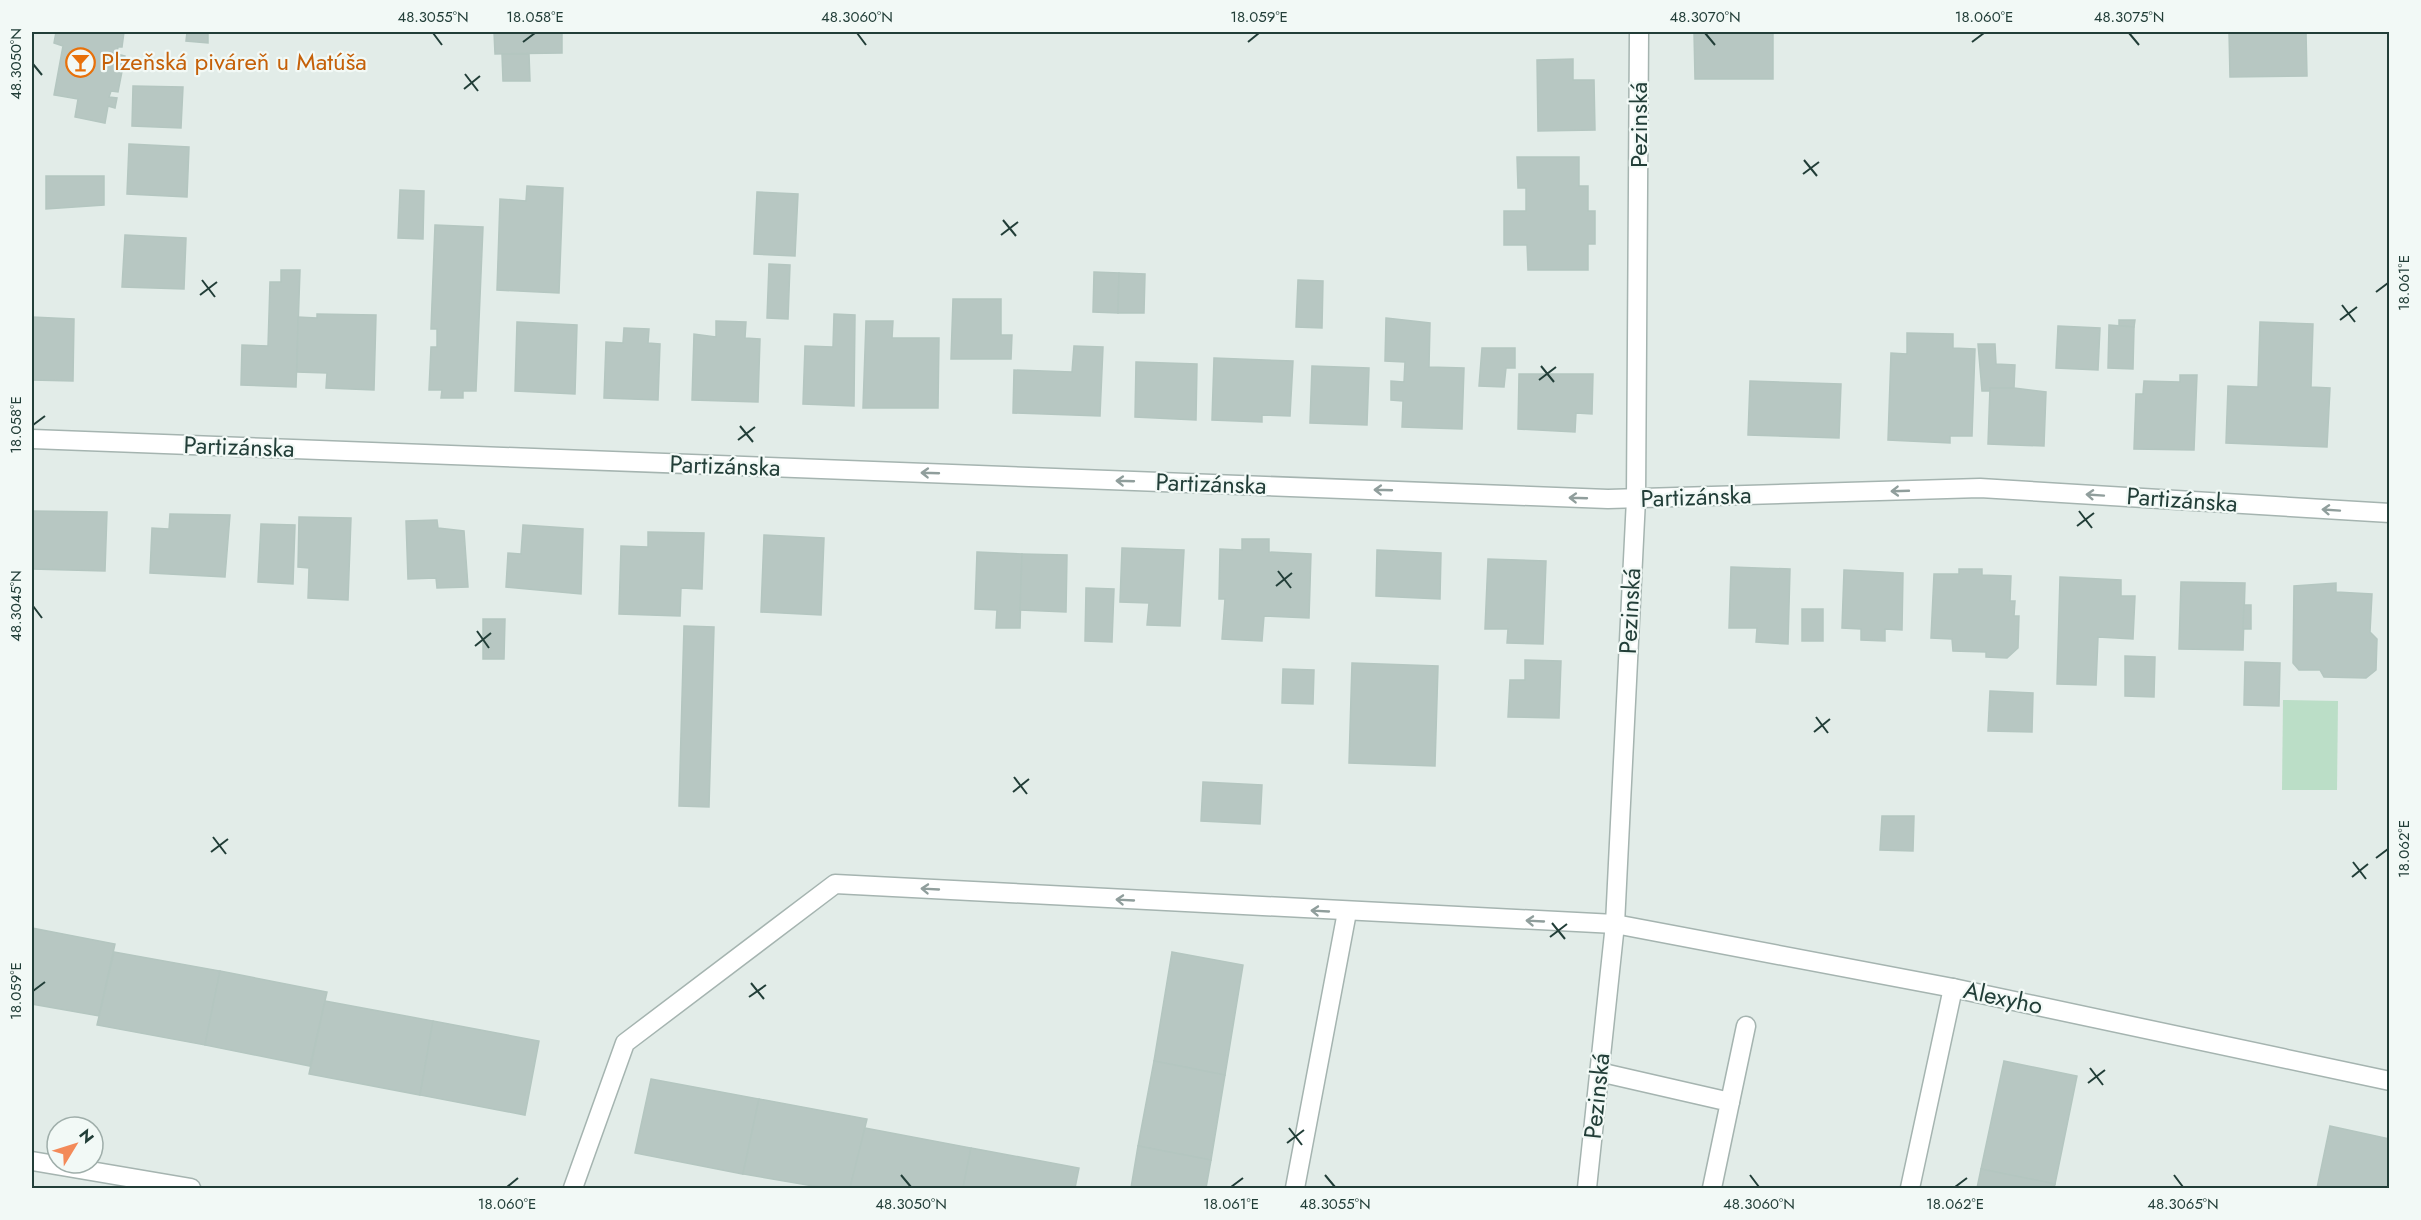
<svg xmlns="http://www.w3.org/2000/svg" width="2421" height="1220" font-family="Jost,sans-serif">
  <style>
    .green { fill: #bbdec7 }
    .building { fill: #b7c7c2; stroke: #b4c6c0; stroke-width: 1.5 }
    .lines { fill: none; stroke-linecap: round; stroke-linejoin: round }
    .street-casing { stroke: #a5b4b0; stroke-width: 21 }
    .street { stroke: #fff; stroke-width: 18 }
    .oneway { stroke: #909e9c }
    .ticks { fill: none; stroke: #223e38; stroke-width: 2 }
    .labels { text-anchor: middle; stroke-width: 4.5; stroke-linejoin: round; paint-order: stroke }
    .food-label { font-size: 24px; fill: #c56008; stroke: #f2f9f6; text-anchor: start }
    .street-label { font-size: 24px; fill: #223e38; stroke: #f2f9f6 }
    .neatline { fill: none; stroke: #223e38; stroke-width: 2 }
    .ticks-label { font-size: 15px; text-anchor: middle; fill: #223e38 }
  </style>
  <rect width="100%" height="100%" fill="#e2ece8"/>
  <path class="green" d="M2283 700 2338 701 2337 790H2282Z"/>
  <g class="building">
    <path d="M56 32H124L122 47H118L117 54 125 56 118 92 111 91 109 97 117 98 115 108 108 106 105 123 75 117 78 99 54 95 63 46 54 43Z"/>
    <path d="M187 32H208V43L186 41Z"/>
    <path d="M494 32H562V53L495 54Z"/>
    <path d="M1694 32H1773V79H1695Z"/>
    <path d="M2229 32H2306L2307 76 2230 77Z"/>
    <path d="M502 54H529L530 81H503Z"/>
    <path d="M1573 59V80H1594L1595 130 1538 131 1537 60Z"/>
    <path d="M133 86 183 87 181 128 132 126Z"/>
    <path d="M129 144 189 147 187 197 127 194Z"/>
    <path d="M1517 157H1579V186H1588V211H1595V244H1588V270H1528L1527 245H1504V211H1526V188H1518Z"/>
    <path d="M46 176H104V205L46 209Z"/>
    <path d="M527 186 563 188 559 293 497 290 500 199 526 201Z"/>
    <path d="M400 190 424 191 423 239 398 238Z"/>
    <path d="M757 192 798 194 795 256 754 254Z"/>
    <path d="M435 225 483 227 476 391H463V398H441L442 390H429L431 347H437V329H431Z"/>
    <path d="M125 235 186 238 184 289 122 287Z"/>
    <path d="M769 264 790 265 788 319 767 318Z"/>
    <path d="M281 270H300L296 387 241 385 242 345 268 346 270 282H281Z"/>
    <path d="M1094 272 1119 273 1118 313 1093 312Z"/>
    <path d="M1119 273 1145 274 1144 313H1118Z"/>
    <path d="M1298 280 1323 281 1322 328 1296 327Z"/>
    <path d="M953 299H1001V335H1012L1011 359H951Z"/>
    <path d="M317 314 376 315 374 390 326 388 327 373 297 372 298 317 317 318Z"/>
    <path d="M834 314 855 315 854 406 803 404 805 346 833 347Z"/>
    <path d="M32 317 74 319 73 381 32 380Z"/>
    <path d="M1386 318 1430 323 1429 367 1464 368 1462 429 1402 427 1403 401 1391 400V381L1404 382 1405 362 1385 361Z"/>
    <path d="M2119 320H2135L2134 327 2119 326Z"/>
    <path d="M716 321 746 322 745 338 760 339 758 402 692 400 694 334 716 337Z"/>
    <path d="M866 321H893L892 338H939L938 408H863Z"/>
    <path d="M517 322 577 325 575 394 515 391Z"/>
    <path d="M2260 322 2313 324 2311 387 2330 388 2327 447 2226 443 2228 386 2258 387Z"/>
    <path d="M2109 325 2134 327 2133 369 2108 368Z"/>
    <path d="M2058 326 2100 328 2098 370 2056 368Z"/>
    <path d="M624 328 649 329 648 343 660 344 658 400 604 398 606 342 623 343Z"/>
    <path d="M1907 333 1953 334V348L1975 349 1972 436H1950V443L1888 440 1891 353 1907 354Z"/>
    <path d="M1978 344H1995L1996 364 2015 365 2014 388H1990V391H1982Z"/>
    <path d="M1074 346 1103 347 1100 416 1013 413 1014 370 1072 372Z"/>
    <path d="M1482 348H1515V368H1506L1504 387 1479 386Z"/>
    <path d="M1214 358 1293 361 1290 416 1262 415V422L1212 420Z"/>
    <path d="M1136 362 1197 364 1196 420 1135 417Z"/>
    <path d="M1312 366 1369 368 1367 425 1310 423Z"/>
    <path d="M1519 374H1593L1592 414 1576 413 1575 432 1518 429Z"/>
    <path d="M2180 375H2197L2194 450 2134 449 2136 394H2143L2144 381 2180 382Z"/>
    <path d="M1750 381 1841 384 1839 438 1748 435Z"/>
    <path d="M1990 388H2014L2046 392 2044 446 1988 444Z"/>
    <path d="M32 511 107 512 105 571 32 569Z"/>
    <path d="M170 514 230 515 225 577 150 573 152 528 169 529Z"/>
    <path d="M299 517 351 518 348 600 308 598 309 568 298 567Z"/>
    <path d="M437 520 438 528 464 531 468 587 437 588 436 578 408 579 406 521Z"/>
    <path d="M261 524 295 525 293 584 258 582Z"/>
    <path d="M523 525 583 529 581 594 506 587 508 553 521 554Z"/>
    <path d="M648 532 704 533 702 589 681 588 680 616 619 614 621 546 648 547Z"/>
    <path d="M764 535 824 538 821 615 761 612Z"/>
    <path d="M1242 539H1269V552L1311 554 1309 618 1264 616 1262 641 1222 639 1225 599H1219L1220 549 1242 550Z"/>
    <path d="M1122 548 1184 550 1180 626 1147 625 1149 603 1120 602Z"/>
    <path d="M1377 550 1441 553 1440 599 1376 596Z"/>
    <path d="M977 552 1022 554 1020 628H996L997 610 975 609Z"/>
    <path d="M1022 554 1067 555 1066 612 1020 610Z"/>
    <path d="M1488 559 1546 561 1543 644 1507 643 1508 629H1485Z"/>
    <path d="M1731 567 1790 569 1788 644 1756 642 1757 628H1729Z"/>
    <path d="M1959 569H1982V575L2011 576 2010 601H2015L2014 616H2019L2018 648 2007 658 1986 657V652L1953 651 1952 639 1931 638 1934 574H1959Z"/>
    <path d="M1844 570 1903 573 1902 630 1885 629V641L1861 640V629L1842 628Z"/>
    <path d="M2060 577 2121 580V596H2135L2133 639 2098 637 2096 685 2057 684Z"/>
    <path d="M2181 582 2245 583 2243 650 2179 649Z"/>
    <path d="M2336 583V592L2372 594 2370 632 2377 639 2376 670 2366 678 2324 677 2320 670H2299L2293 663 2294 586Z"/>
    <path d="M1086 588 1114 589 1112 642 1085 641Z"/>
    <path d="M2244 605H2251V629H2243Z"/>
    <rect x="1802" y="609" width="21" height="32"/>
    <path d="M483 619H505L504 659H483Z"/>
    <path d="M684 626 714 627 709 807 679 806Z"/>
    <path d="M2125 656 2155 657 2154 697 2125 696Z"/>
    <path d="M1525 660 1561 661 1559 718 1508 717 1510 680H1525Z"/>
    <path d="M2245 662 2280 663 2279 706 2244 705Z"/>
    <path d="M1352 663 1438 666 1435 766 1349 763Z"/>
    <path d="M1283 669 1314 670 1313 704 1282 703Z"/>
    <path d="M1990 691 2033 693 2032 732 1988 731Z"/>
    <path d="M1203 782 1262 785 1260 824 1201 821Z"/>
    <path d="M1882 816H1914L1913 851 1880 850Z"/>
    <path d="M32 928 115 944 99 1016 32 1004Z"/>
    <path d="M114 952 220 971 205 1045 97 1025Z"/>
    <path d="M1172 952 1243 965 1225 1075 1154 1061Z"/>
    <path d="M220 971 327 992 310 1066 205 1045Z"/>
    <path d="M325 1001 433 1021 420 1095 309 1074Z"/>
    <path d="M433 1021 539 1041 525 1115 420 1095Z"/>
    <path d="M1154 1061 1225 1075 1211 1160 1138 1146Z"/>
    <path d="M2004 1061 2077 1076 2055 1184 1981 1169Z"/>
    <path d="M651 1079 759 1099 743 1174 635 1153Z"/>
    <path d="M759 1099 867 1119 850 1188H825L743 1174Z"/>
    <path d="M2330 1126 2390 1139V1188H2317Z"/>
    <path d="M865 1128 971 1148 963 1188H850Z"/>
    <path d="M1138 1146 1211 1160 1206 1188H1131Z"/>
    <path d="M971 1148 1079 1168 1075 1188H963Z"/>
    <path d="M1981 1169 2055 1184 2054 1188H1977Z"/>
  </g>
  <g class="lines">
    <defs>
      <g id="street">
        <path d="M32 439 1608 499 1980 488 2390 513"/>
        <path d="M1599 1072 1730 1102 1712 1188"/>
        <path d="M1730 1102 1746 1026"/>
        <path d="M32 1161 191 1188"/>
        <path d="M573 1188 625 1043 835 884 1615 924 1953 988 2390 1081"/>
        <path d="M1295 1188 1347 912"/>
        <path d="M1587 1188 1615 924 1636 499 1639 32"/>
        <path d="M1910 1188 1953 988"/>
      </g>
    </defs>
    <use href="#street" class="street-casing"/>
    <use href="#street" class="street"/>
  </g>
  <defs><path id="oneway-shaft" d="M-6 0H5M1.5-3L5.5 0L1.5 3" fill="none" stroke-width="1.6" stroke-linecap="round" stroke-linejoin="round" transform="scale(1.5)"/></defs>
  <g class="oneway">
    <use href="#oneway-shaft" transform="translate(930 473) rotate(-178)"/>
    <use href="#oneway-shaft" transform="translate(1125 481) rotate(-178)"/>
    <use href="#oneway-shaft" transform="translate(1383 490) rotate(-178)"/>
    <use href="#oneway-shaft" transform="translate(1900 491) rotate(178)"/>
    <use href="#oneway-shaft" transform="translate(2095 495) rotate(-176)"/>
    <use href="#oneway-shaft" transform="translate(1578 498) rotate(-178)"/>
    <use href="#oneway-shaft" transform="translate(2331 510) rotate(-176)"/>
    <use href="#oneway-shaft" transform="translate(930 889) rotate(-177)"/>
    <use href="#oneway-shaft" transform="translate(1125 900) rotate(-177)"/>
    <use href="#oneway-shaft" transform="translate(1320 911) rotate(-177)"/>
    <use href="#oneway-shaft" transform="translate(1535 921) rotate(-177)"/>
  </g>
  <path class="ticks" d="M433 33 442 45M857 33 866 45M1705 33 1715 45M2129 33 2139 45M523 42 535 33M1248 42 1259 33M1972 42 1984 33M33 64 42 75M465 74 478 91M464 89 480 76M1804 160 1817 176M1803 174 1819 162M1003 220 1016 236M1001 235 1018 222M202 280 215 297M2376 292 2388 283M200 295 217 282M2342 305 2355 322M2340 320 2357 307M1541 366 1554 382M1539 380 1556 367M33 425 45 416M740 426 753 442M738 440 755 427M2079 511 2092 528M2077 526 2094 513M1278 571 1291 588M1276 586 1292 573M33 606 42 618M477 631 489 648M475 646 491 633M1816 717 1828 733M1814 732 1830 719M1014 777 1027 794M1013 792 1029 779M213 837 226 854M211 852 228 839M2376 858 2388 849M2353 862 2366 879M2352 877 2368 864M1552 923 1565 939M1550 937 1567 924M751 983 764 999M33 991 45 982M749 997 766 985M2090 1068 2103 1085M2088 1083 2105 1070M1289 1128 1302 1145M1287 1143 1304 1130M901 1175 911 1187M1325 1175 1335 1187M1750 1175 1759 1187M2174 1175 2183 1187M507 1187 518 1178M1231 1187 1243 1178M1955 1187 1967 1178"/>
  <defs>
    <symbol id="bar-ring" viewBox="-11 -11 22 22"><circle r="9.5" fill="#f2f9f6" stroke="#e8710a" stroke-width="1.5"/><path d="M-6-5H6L.8 .8V4.5H3.5V6h-7V4.5H-.8V.8Z" fill="#e8710a"/></symbol>
  </defs>
  <g fill-rule="evenodd">
    <use href="#bar-ring" x="64" y="46" width="33" height="33"/>
  </g>
  <g class="labels">
    <g class="food-label">
      <text x="101" y="70">Plzeňská piváreň u Matúša</text>
    </g>
    <g class="street-label">
      <text transform="translate(1639 125) rotate(-90)" y="8">Pezinská</text>
      <text transform="translate(239 447) rotate(2)" y="8">Partizánska</text>
      <text transform="translate(725 466) rotate(2)" y="8">Partizánska</text>
      <text transform="translate(1211 484) rotate(2)" y="8">Partizánska</text>
      <text transform="translate(1696 497) rotate(-2)" y="8">Partizánska</text>
      <text transform="translate(2182 500) rotate(4)" y="8">Partizánska</text>
      <text transform="translate(1630 611) rotate(-87)" y="8">Pezinská</text>
      <text transform="translate(2003 998) rotate(12)" y="8">Alexyho</text>
      <text transform="translate(1597 1096) rotate(-84)" y="8">Pezinská</text>
    </g>
  </g>
  <rect width="2421" height="1220" fill="none" stroke="#f2f9f6" stroke-width="66"/>
  <g transform="translate(75 1145) rotate(52)"><circle r="28" fill="#f2f9f6" stroke="#9faeaa" stroke-width="1.5"/>
  <path d="M0-4.5L10 22L0 15L-10 22Z" fill="#f38a59"/>
  <text y="-9" font-size="16" font-weight="bold" text-anchor="middle" fill="#223e38">N</text>
  </g>
  <rect x="33" y="33" width="2355" height="1154" class="neatline"/>
  <g class="ticks-label">
    <text x="433" y="22">48.3055°N</text>
    <text x="535" y="22">18.058°E</text>
    <text x="857" y="22">48.3060°N</text>
    <text x="1259" y="22">18.059°E</text>
    <text x="1705" y="22">48.3070°N</text>
    <text x="1984" y="22">18.060°E</text>
    <text x="2129" y="22">48.3075°N</text>
    <text transform="translate(16 64) rotate(-90)" y="5">48.3050°N</text>
    <text transform="translate(2404 283) rotate(-90)" y="5">18.061°E</text>
    <text transform="translate(16 425) rotate(-90)" y="5">18.058°E</text>
    <text transform="translate(16 606) rotate(-90)" y="5">48.3045°N</text>
    <text transform="translate(2404 849) rotate(-90)" y="5">18.062°E</text>
    <text transform="translate(16 991) rotate(-90)" y="5">18.059°E</text>
    <text x="507" y="1209">18.060°E</text>
    <text x="911" y="1209">48.3050°N</text>
    <text x="1231" y="1209">18.061°E</text>
    <text x="1335" y="1209">48.3055°N</text>
    <text x="1759" y="1209">48.3060°N</text>
    <text x="1955" y="1209">18.062°E</text>
    <text x="2183" y="1209">48.3065°N</text>
  </g>
</svg>
